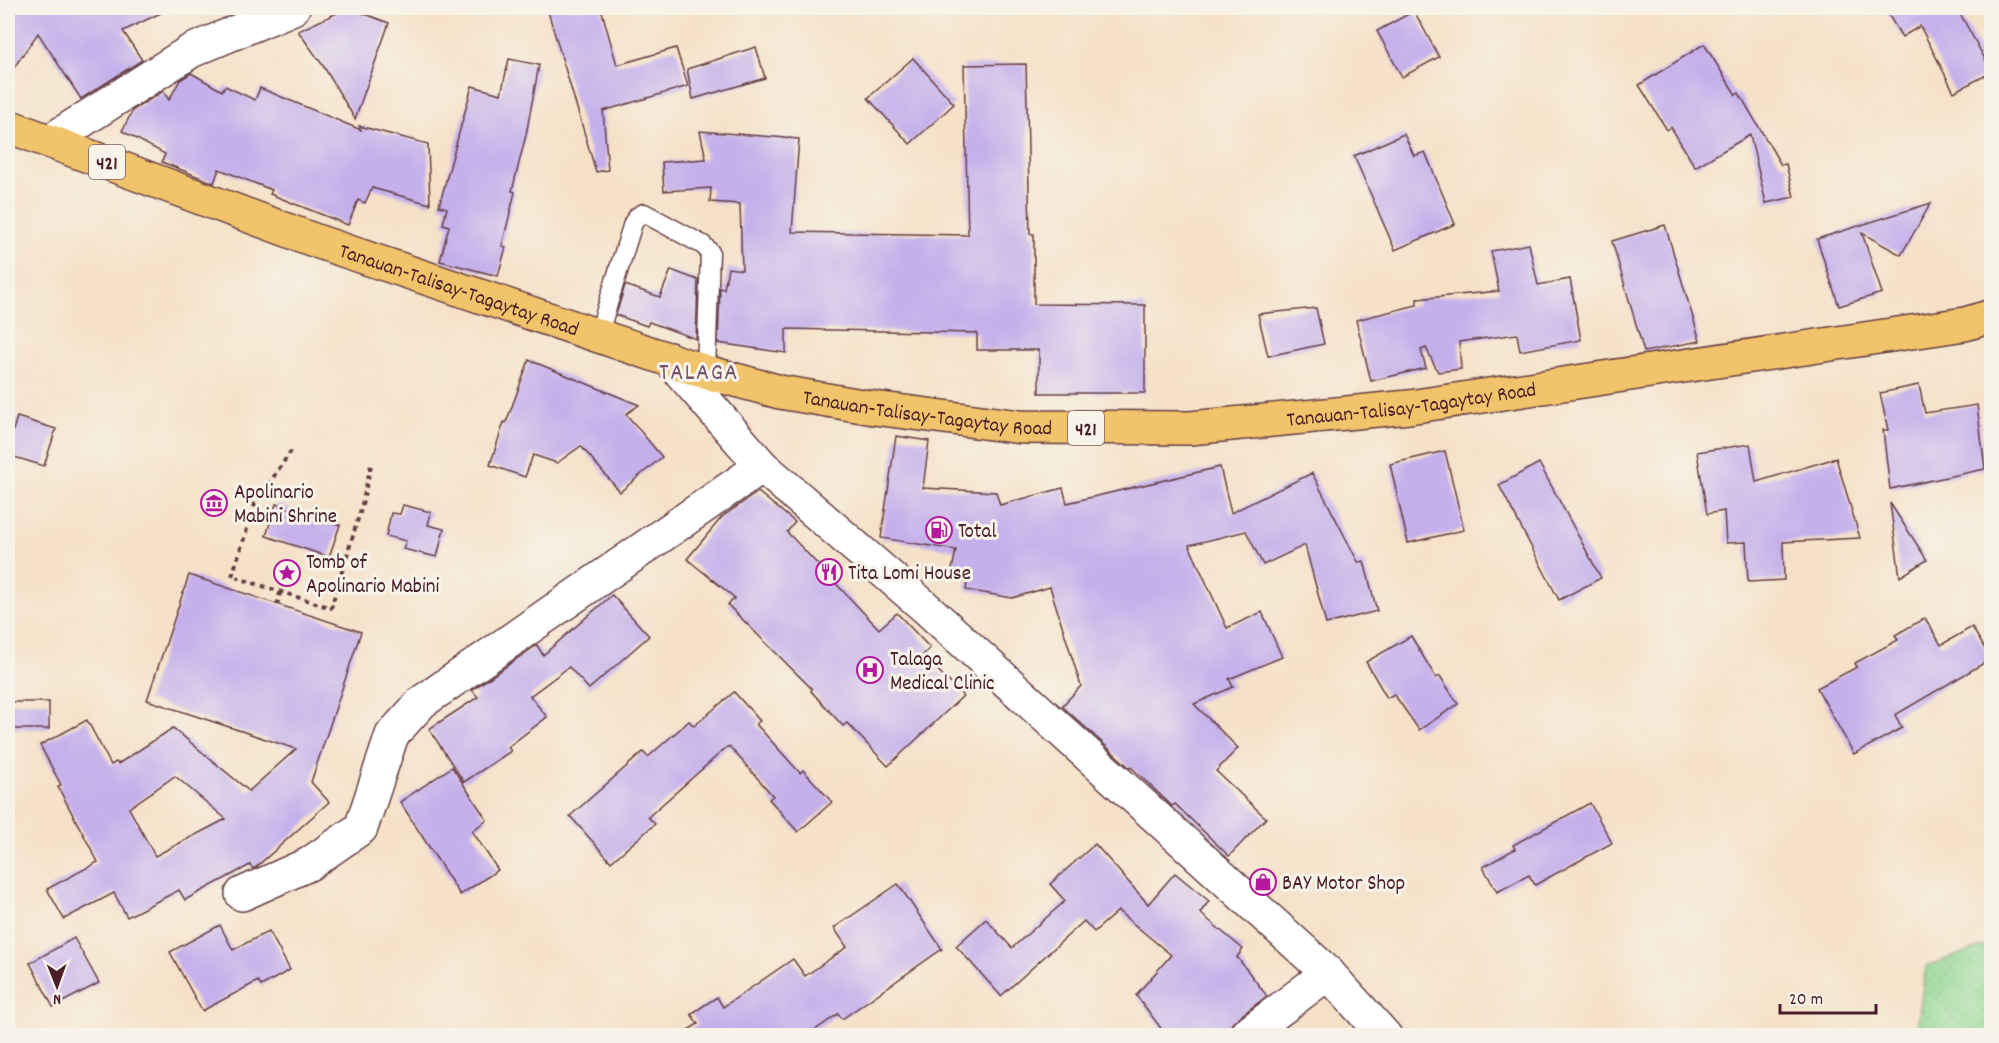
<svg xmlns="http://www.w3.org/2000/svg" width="1999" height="1043" font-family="Dekko,sans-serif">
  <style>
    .park { fill: url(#park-dots); stroke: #6c7a5e; stroke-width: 1.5 }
    .building { fill: #c5b0eb; fill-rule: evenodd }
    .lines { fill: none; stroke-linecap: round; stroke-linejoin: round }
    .service-casing { stroke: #643c43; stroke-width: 21 }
    .minor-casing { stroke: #643c43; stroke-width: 36 }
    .tertiary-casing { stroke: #643c43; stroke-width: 36 }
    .primary-casing { stroke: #643c43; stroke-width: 36 }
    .path { stroke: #643c43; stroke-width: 4; stroke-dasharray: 4.5 4.5; stroke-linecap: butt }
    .service { stroke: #fff; stroke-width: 18 }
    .minor { stroke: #fff; stroke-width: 33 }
    .tertiary { stroke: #fff; stroke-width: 33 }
    .primary { stroke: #f1c36a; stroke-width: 33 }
    .labels { text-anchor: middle; stroke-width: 6; stroke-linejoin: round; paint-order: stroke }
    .shield { fill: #f7f3e8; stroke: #7e5f64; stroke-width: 1.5 }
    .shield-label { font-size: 20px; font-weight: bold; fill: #4a1f2b }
    .street-label { font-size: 21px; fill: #4a1f2b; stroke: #f7f3e8 }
    .poi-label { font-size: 21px; fill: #4a1f2b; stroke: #f7f3e8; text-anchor: start }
    .quarter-label { font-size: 24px; letter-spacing: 1.5px; fill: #75526e; stroke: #f7f3e8 }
  </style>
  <defs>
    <pattern id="park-dots" width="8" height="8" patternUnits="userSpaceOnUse" patternTransform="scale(1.5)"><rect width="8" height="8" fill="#8dd691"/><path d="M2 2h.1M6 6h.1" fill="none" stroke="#7bb77d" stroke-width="1.8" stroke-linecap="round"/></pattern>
  </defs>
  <rect width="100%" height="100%" fill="#f7f3e8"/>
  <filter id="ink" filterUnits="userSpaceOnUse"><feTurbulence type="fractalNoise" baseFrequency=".0167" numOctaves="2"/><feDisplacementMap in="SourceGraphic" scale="12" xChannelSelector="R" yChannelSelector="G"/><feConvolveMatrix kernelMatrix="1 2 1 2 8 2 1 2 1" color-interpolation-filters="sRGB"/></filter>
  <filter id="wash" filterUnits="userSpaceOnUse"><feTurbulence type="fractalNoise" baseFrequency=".008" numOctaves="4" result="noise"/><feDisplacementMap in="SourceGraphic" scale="24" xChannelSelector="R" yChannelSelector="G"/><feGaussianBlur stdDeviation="1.35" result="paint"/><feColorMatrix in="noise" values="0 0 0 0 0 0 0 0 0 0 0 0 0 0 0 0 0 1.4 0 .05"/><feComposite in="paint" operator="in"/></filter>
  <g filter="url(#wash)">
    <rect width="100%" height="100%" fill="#f5e1c8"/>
    <path class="park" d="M1991 944V1035H1906L1917 1029 1926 966Z"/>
    <g id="blocks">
      <g class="building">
        <path d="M18 8H171L123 31 142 60 81 99 38 33 8 76V22Z"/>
        <path d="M348 8H359L362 13 389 23 355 119 324 67 298 31Z"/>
        <path d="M547 8H601L617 65 676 48 688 86 603 111 608 170 596 172Z"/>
        <path d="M1884 8H1957L1992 72 1954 92 1920 26 1902 37Z"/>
        <path d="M1414 11 1439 57 1402 77 1377 31Z"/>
        <path d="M1704 44 1736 95 1739 93 1781 165 1786 164 1794 197 1766 203 1750 135 1695 167 1671 127 1667 130 1639 85Z"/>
        <path d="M756 47 765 78 693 99 687 69Z"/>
        <path d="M913 58 954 104 910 144 868 98Z"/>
        <path d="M509 59 539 65 526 135 512 191 515 192 502 246 506 247 498 276 440 261 449 226 443 224 447 208 439 206 472 86 501 94Z"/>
        <path d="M1026 64 1030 234H1034V304L1145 305V393H1039V350H977V333L786 329V353L718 343 720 288 724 289 728 268 742 270 740 204 710 202 711 188 664 191 662 162 706 159 700 131 799 139 792 232 968 235 964 65Z"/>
        <path d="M191 73 222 91 225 86 255 100 260 88 361 130 359 126 428 144 430 204 372 188 365 203 358 200 348 225 270 194 272 190 219 169 214 183 162 162 165 154 122 131 133 110 163 91 169 100 180 80Z"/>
        <path d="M1404 134 1414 156 1425 152 1455 224 1395 250 1354 156Z"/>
        <path d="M1931 203 1901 255 1862 233 1882 293 1839 306 1817 239Z"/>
        <path d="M1665 225 1700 341 1644 352 1612 241Z"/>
        <path d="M1529 244 1538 285 1570 279 1581 340 1520 351 1517 334 1459 342 1461 369 1438 372 1426 348 1421 350 1426 368 1371 381 1356 320 1417 305V299L1499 291 1491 251Z"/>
        <path d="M671 270 698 280 696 339 649 322 647 326 616 315 625 285 660 297Z"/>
        <path d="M1316 308 1324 344 1268 356 1258 314Z"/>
        <path d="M529 360 639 405 626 414 662 457 620 492 581 446 557 463 533 455 525 477 490 465 504 422 506 423Z"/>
        <path d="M1919 385 1925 413 1977 405 1985 469 1890 489 1883 430H1888L1880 393Z"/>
        <path d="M17 417 56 429 44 466 8 455V447Z"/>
        <path d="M896 436 929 441 923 488 996 492 1000 505 1063 488 1067 503 1220 467 1231 513 1312 473 1358 562 1364 561 1377 611 1326 624 1305 545 1263 565 1246 531 1189 545 1227 628 1262 612 1282 657 1229 679 1233 687 1194 704 1238 748 1216 771 1266 818 1229 856 1175 804 1172 806 1131 767 1130 768 1062 706 1081 686 1050 587 1012 598 966 590 968 575 952 570 956 550 881 538Z"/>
        <path d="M1750 444 1756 482 1836 458 1860 538 1783 542 1784 580 1748 582 1746 542 1726 543 1724 511 1707 514 1697 452Z"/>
        <path d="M1445 451 1464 530 1408 543 1390 464Z"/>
        <path d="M1539 463 1601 578 1559 600 1499 485Z"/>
        <path d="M758 492 795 522 787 532 879 629 897 613 930 648 923 655 963 696 888 766 847 723 843 726 811 691 812 689 728 605 735 598 687 559 722 517Z"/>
        <path d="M1890 503 1927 560 1900 577Z"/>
        <path d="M276 504 340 525 329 557 266 536Z"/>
        <path d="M403 505 431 512 428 525 444 529 437 557 403 549 406 541 386 536 391 513 400 514Z"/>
        <path d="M189 575 361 632 311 782 329 802 255 868 253 869 250 865 185 900 179 890 127 917 114 893 64 919 47 889 98 862 58 787 61 785 40 745 87 720 111 765 116 762 118 764 173 728 249 791 296 749 147 700ZM175 776 226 819 155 856 129 808Z"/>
        <path d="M612 595 649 636 589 689 569 667 530 696 547 717 508 747 511 751 464 782 429 729 478 697 472 690 537 645 543 655Z"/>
        <path d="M1925 618 1941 645 1972 627 1991 659 1895 715 1902 728 1854 754 1817 688 1857 667 1855 663 1898 640 1895 635Z"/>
        <path d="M1411 636 1436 678 1440 676 1458 704 1419 730 1394 694 1387 698 1366 662Z"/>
        <path d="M734 692 760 721 756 724 800 773 803 770 832 802 798 832 769 799 773 796 730 747H727L648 817 655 824 611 862 570 816 643 752 648 757 689 721 694 726Z"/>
        <rect x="8" y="702" width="41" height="27"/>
        <path d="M452 767 487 820 472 831 498 870 460 895 400 802Z"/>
        <path d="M1590 803 1612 843 1535 885 1529 875 1497 892 1483 867 1515 849 1513 845Z"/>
        <path d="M1095 844 1148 904 1175 873 1209 901 1200 913 1243 949 1237 957 1267 996 1234 1021 1225 1035H1166L1136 995 1171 955 1118 911 1094 932 1084 921 1001 996 956 946 986 919 1012 948 1065 901 1050 884Z"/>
        <path d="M898 884 942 949 842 1019 838 1014 808 1035H680L698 1024 691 1014 717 997 723 1007 793 959 805 976 847 947 834 928Z"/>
        <path d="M220 925 233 950 269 931 290 970 261 986 258 981 202 1011 170 952Z"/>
        <path d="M74 938 99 983 53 1007 30 963Z"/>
      </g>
    </g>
  </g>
  <g filter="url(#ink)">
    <use href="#blocks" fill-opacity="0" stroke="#643c43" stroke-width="1.5"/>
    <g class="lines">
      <defs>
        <path id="service" d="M598 336 633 223 638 216 644 213 703 245 710 252 706 372"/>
        <g id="minor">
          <path d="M50 141 191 51 293 8"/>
          <path d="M242 894 309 864 361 828 392 735 422 702 762 466"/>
          <path d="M1245 1036 1328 973"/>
        </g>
        <path id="tertiary" d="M669 359 762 466 925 607 1328 973 1385 1036"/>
        <g id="primary">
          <path id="s1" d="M8 126 319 242 706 372 780 392 874 408 1021 427 1190 428 1409 407 1965 324 1992 316"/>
        </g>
      </defs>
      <use href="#service" class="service-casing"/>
      <use href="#minor" class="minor-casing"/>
      <use href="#tertiary" class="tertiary-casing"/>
      <use href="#primary" class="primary-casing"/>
      <g class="path">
        <path d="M291 451 255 504 232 576 331 608 361 509 371 465"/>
        <path d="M277 605 280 593"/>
      </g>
      <use href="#service" class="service"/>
      <use href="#minor" class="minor"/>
      <use href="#tertiary" class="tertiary"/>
      <use href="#primary" class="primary"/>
    </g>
  </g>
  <defs>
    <symbol id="museum-ring" viewBox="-11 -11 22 22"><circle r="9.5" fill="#f7f3e8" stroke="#b5179e" stroke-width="1.5"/><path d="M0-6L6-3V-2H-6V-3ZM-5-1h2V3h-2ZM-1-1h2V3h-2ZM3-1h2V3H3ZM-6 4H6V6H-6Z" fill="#b5179e"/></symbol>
    <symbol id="fuel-ring" viewBox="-11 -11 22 22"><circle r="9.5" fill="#f7f3e8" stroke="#b5179e" stroke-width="1.5"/><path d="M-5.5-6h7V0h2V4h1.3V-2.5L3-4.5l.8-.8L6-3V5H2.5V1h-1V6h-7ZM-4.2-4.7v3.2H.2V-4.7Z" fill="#b5179e"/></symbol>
    <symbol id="restaurant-ring" viewBox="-11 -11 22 22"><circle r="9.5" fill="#f7f3e8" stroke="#b5179e" stroke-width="1.5"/><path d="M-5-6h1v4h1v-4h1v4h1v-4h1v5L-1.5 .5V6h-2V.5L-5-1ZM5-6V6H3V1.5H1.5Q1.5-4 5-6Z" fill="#b5179e"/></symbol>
    <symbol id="sight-ring" viewBox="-11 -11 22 22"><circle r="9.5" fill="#f7f3e8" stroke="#b5179e" stroke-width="1.5"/><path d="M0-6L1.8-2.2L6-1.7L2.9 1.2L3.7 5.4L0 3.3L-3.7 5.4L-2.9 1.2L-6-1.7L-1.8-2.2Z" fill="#b5179e"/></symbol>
    <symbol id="hospital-ring" viewBox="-11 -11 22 22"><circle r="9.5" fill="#f7f3e8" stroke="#b5179e" stroke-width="1.5"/><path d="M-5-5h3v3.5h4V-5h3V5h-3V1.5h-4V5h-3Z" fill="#b5179e"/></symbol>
    <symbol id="shop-ring" viewBox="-11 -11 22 22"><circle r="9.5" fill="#f7f3e8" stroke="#b5179e" stroke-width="1.5"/><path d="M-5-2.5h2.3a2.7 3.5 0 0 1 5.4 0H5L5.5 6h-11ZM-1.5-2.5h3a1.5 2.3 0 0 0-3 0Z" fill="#b5179e"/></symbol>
  </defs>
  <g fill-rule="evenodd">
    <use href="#museum-ring" x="199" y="488" width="30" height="30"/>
    <use href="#fuel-ring" x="924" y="515" width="30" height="30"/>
    <use href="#restaurant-ring" x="814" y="557" width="30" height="30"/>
    <use href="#sight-ring" x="272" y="558" width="30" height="30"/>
    <use href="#hospital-ring" x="855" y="655" width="30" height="30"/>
    <use href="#shop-ring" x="1248" y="867" width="30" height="30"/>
  </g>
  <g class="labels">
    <g class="shield">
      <rect x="89" y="145" width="36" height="34" rx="4.5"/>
      <rect x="1068" y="411" width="36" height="34" rx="4.5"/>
    </g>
    <g class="shield-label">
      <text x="107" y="169">421</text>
      <text x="1086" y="435">421</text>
    </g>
    <g class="street-label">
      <text dy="7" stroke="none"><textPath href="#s1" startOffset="480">Tanauan-Talisay-Tagaytay Road</textPath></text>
      <text dy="7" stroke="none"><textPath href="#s1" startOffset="1452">Tanauan-Talisay-Tagaytay Road</textPath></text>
      <text dy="7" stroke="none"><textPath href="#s1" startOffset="966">Tanauan-Talisay-Tagaytay Road</textPath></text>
    </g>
    <g class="poi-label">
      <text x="234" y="498">Apolinario<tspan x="234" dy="24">Mabini Shrine</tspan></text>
      <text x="958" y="537">Total</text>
      <text x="306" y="568">Tomb of<tspan x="306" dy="24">Apolinario Mabini</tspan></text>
      <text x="848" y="579">Tita Lomi House</text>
      <text x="890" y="665">Talaga<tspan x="890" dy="24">Medical Clinic</tspan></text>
      <text x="1282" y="889">BAY Motor Shop</text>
    </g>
    <g class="quarter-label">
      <text x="699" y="379">TALAGA</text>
    </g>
  </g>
  <rect width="1999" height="1043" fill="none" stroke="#f7f3e8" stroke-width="30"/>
  <g transform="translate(57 986) rotate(179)" stroke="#f7f3e8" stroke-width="4.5" paint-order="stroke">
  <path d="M0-4.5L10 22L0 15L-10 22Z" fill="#4a1f2b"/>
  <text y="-9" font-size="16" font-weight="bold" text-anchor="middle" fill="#4a1f2b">N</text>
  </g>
  <path d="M1780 1004v9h96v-9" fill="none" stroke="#4a1f2b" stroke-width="3"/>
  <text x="1789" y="1004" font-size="18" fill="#4a1f2b" stroke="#f7f3e8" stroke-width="4.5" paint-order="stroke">20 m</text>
</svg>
